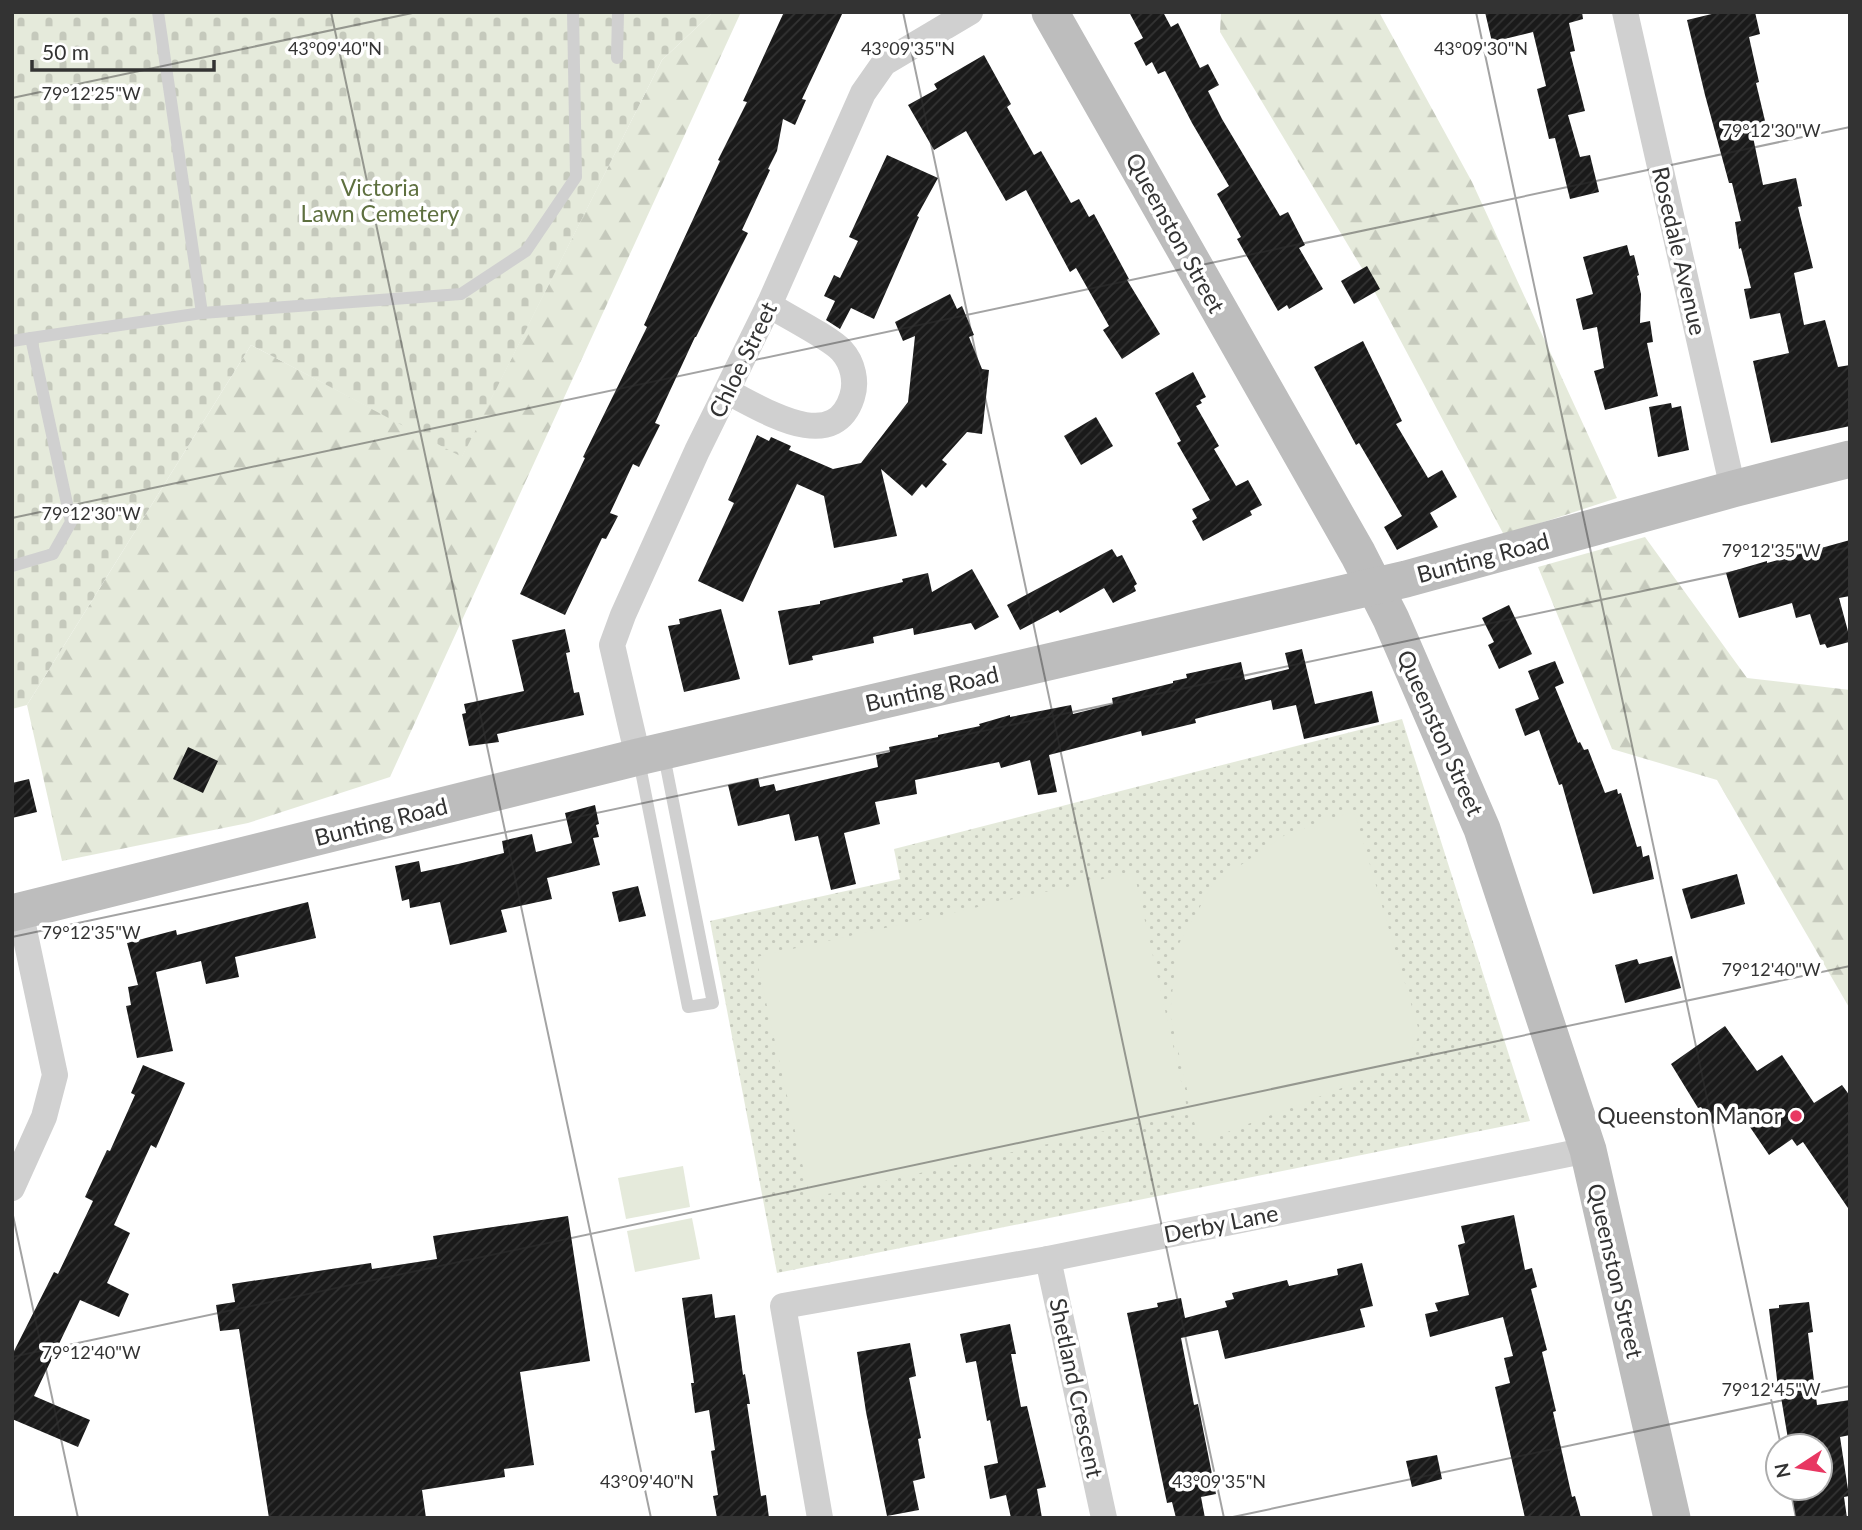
<svg xmlns="http://www.w3.org/2000/svg" width="1862" height="1530" font-family="Lato,sans-serif">
  <style>
    .forest { fill: url(#forest-firs) }
    .cemetery { fill: url(#cemetery-stones) }
    .park { fill: url(#park-dots) }
    .garden { fill: #e5eadb }
    .building { fill: url(#building-hatch) }
    .lines { fill: none; stroke-linecap: round; stroke-linejoin: round }
    .lane { stroke: #d0d0d0; stroke-width: 12 }
    .street { stroke: #d0d0d0; stroke-width: 26 }
    .secondary { stroke: #bdbdbd; stroke-width: 37 }
    .ticks { fill: none; stroke: #333; stroke-width: 2; stroke-opacity: 0.45 }
    .poi-dot { fill: #e83762; stroke: #fff; stroke-width: 2.5 }
    .labels { text-anchor: middle; stroke-width: 7; stroke-linejoin: round; paint-order: stroke }
    .park-label { font-size: 23px; fill: #5e703f; stroke: #fff }
    .street-label { font-size: 23px; fill: #333; stroke: #fff }
    .poi-label { font-size: 23px; fill: #333; stroke: #fff; text-anchor: end }
    .ticks-label { font-size: 18px; text-anchor: middle; fill: #333; stroke: #fff; stroke-width: 7; stroke-linejoin: round; paint-order: stroke }
  </style>
  <defs>
    <pattern id="forest-firs" width="22" height="20" patternUnits="userSpaceOnUse" patternTransform="scale(1.75)"><rect width="22" height="20" fill="#e5eadb"/><path d="M5 1l3.5 6h-7zM16 11l3.5 6h-7z" fill="#c5c9bc"/></pattern>
    <pattern id="cemetery-stones" width="16" height="16" patternUnits="userSpaceOnUse" patternTransform="scale(1.75)"><rect width="16" height="16" fill="#e5eadb"/><path d="M2 7V4a2 2 0 0 1 4 0v3zM10 15v-3a2 2 0 0 1 4 0v3z" fill="#c5c9bc"/></pattern>
    <pattern id="park-dots" width="8" height="8" patternUnits="userSpaceOnUse" patternTransform="scale(1.75)"><rect width="8" height="8" fill="#e5eadb"/><path d="M2 2h.1M6 6h.1" fill="none" stroke="#c5c9bc" stroke-width="1.8" stroke-linecap="round"/></pattern>
    <pattern id="building-hatch" width="6" height="6" patternUnits="userSpaceOnUse" patternTransform="scale(1.75)"><rect width="6" height="6" fill="#1a1a1a"/><path d="M-1 1l2-2M0 6l6-6M5 7l2-2" fill="none" stroke="#333"/></pattern>
  </defs>
  <rect width="100%" height="100%" fill="#fff"/>
  <g class="forest">
    <path d="M713 12H741L390 777 248 823 62 861 27 705 251 345 462 456 662 60Z"/>
    <path d="M1221 12H1379L1472 182 1617 498 1504 535 1363 270 1220 32Z"/>
    <path d="M1645 537 1747 678 1850 690V1009L1717 780 1612 749 1538 567Z"/>
  </g>
  <path class="cemetery" d="M12 12H713L662 60 462 457 251 345 27 705 12 709Z"/>
  <path class="park" d="M1402 719 1530 1121 777 1273 710 921 900 879 894 849Z"/>
  <g class="garden">
    <path d="M1354 811 1420 1034 1404 1064 1199 1143 1170 1014 1177 947 1213 884 1285 835Z"/>
    <path d="M1134 872 1188 1112 810 1198 756 957Z"/>
    <path d="M683 1166 690 1207 626 1219 618 1178Z"/>
    <path d="M692 1218 700 1259 635 1272 627 1231Z"/>
  </g>
  <g class="building">
    <path d="M784 12H843L802 99 806 100 795 125 783 119 777 151 768 169 770 170 742 230 748 233 696 337H695L655 423 660 425 639 467 633 464 610 513 618 516 606 539 602 538 565 615 520 594 585 458 583 457 647 327 644 325 720 161 718 160 747 102 743 101Z"/>
    <path d="M1129 12H1163L1171 27 1178 23 1200 68 1208 64 1219 85 1208 91 1222 119 1280 216 1288 212 1305 245 1299 248 1323 289 1289 309 1287 305 1278 311 1237 239 1241 237 1217 194 1229 186 1192 123 1165 71 1158 74 1152 62 1146 66 1134 43 1143 38Z"/>
    <path d="M1485 12H1582L1583 19 1569 23 1575 51 1570 52 1585 111 1568 115 1580 157 1590 155 1599 192 1570 199 1555 138 1549 139 1537 89 1546 86 1533 32 1492 42Z"/>
    <path d="M1720 12H1755L1760 34 1749 37 1759 82 1756 83 1766 125 1756 127 1758 136 1753 137 1763 185 1796 178 1802 206 1798 207 1813 268 1794 273 1804 325 1825 320 1838 367 1850 365V426L1771 443 1753 361 1789 353 1780 313 1750 319 1744 289 1751 288 1741 248 1739 249 1735 222 1741 221 1732 183H1729L1705 95 1687 20Z"/>
    <path d="M984 55 1011 104 1007 107 1034 155 1041 151 1071 203 1079 199 1089 217 1094 214 1129 279 1127 280 1160 334 1122 359 1103 330 1109 326 1076 268 1070 272 1026 190 1006 201 966 131 934 150 908 105 937 89 934 84Z"/>
    <path d="M887 155 938 178 917 216 919 217 874 319 851 308 840 329 826 320 835 301 824 296 834 275 840 278 858 241 849 237Z"/>
    <path d="M1627 245 1630 256 1634 255 1639 275 1637 276 1641 294 1640 323 1650 321 1653 342 1647 343 1658 396 1605 410 1594 371 1604 368 1597 327 1583 330 1576 299 1593 294 1583 257Z"/>
    <path d="M1367 266 1380 289 1354 304 1341 281Z"/>
    <path d="M950 294 957 309 962 306 974 335 969 337 982 369 989 370 982 434 967 432 942 460 947 464 926 488 922 484 912 496 881 469 897 536 834 548 824 496 797 484 743 602 698 581 734 503 728 500 757 435 769 441 771 437 791 446 789 450 833 469 861 463 908 402 915 336 903 341 895 322Z"/>
    <path d="M1363 341 1402 421 1396 424 1428 478 1442 470 1457 497 1430 513 1438 527 1397 550 1384 527 1402 516 1359 443 1356 445 1314 367Z"/>
    <path d="M1193 372 1206 397 1200 400 1202 403 1196 406 1219 446 1214 449 1236 486 1248 480 1262 505 1250 511 1252 515 1203 541 1192 521 1197 518 1192 509 1210 500 1177 443 1181 441 1155 393Z"/>
    <path d="M1671 403 1672 408 1681 406 1689 450 1658 457 1649 407Z"/>
    <path d="M1096 417 1113 446 1081 465 1064 436Z"/>
    <path d="M1850 540V596L1839 598 1849 635H1848L1849 642 1827 648 1825 644 1820 645 1810 614 1796 618 1792 603 1739 618 1726 573 1767 561V563Z"/>
    <path d="M1112 549 1117 557 1122 555 1137 584 1134 586 1136 591 1113 603 1104 588 1060 613 1058 610 1020 630 1007 605Z"/>
    <path d="M972 569 999 617 975 630 971 623 914 635 913 628 873 637 874 643 812 656 813 660 789 665 778 611 820 604V601L903 582 902 579 928 573 932 592Z"/>
    <path d="M1509 605 1532 654 1499 669 1488 645 1494 642 1482 618Z"/>
    <path d="M721 609 740 679 684 692 668 626 680 624 679 619Z"/>
    <path d="M565 629 570 652 566 653 574 693 579 692 584 715 497 734 499 742 469 746 462 714 466 713 464 704 524 691 512 640Z"/>
    <path d="M1302 649 1315 704 1372 691 1379 722 1304 739 1296 705 1273 710 1271 700 1210 715 1195 719 1196 723 1142 736 1141 731 1049 755 1057 792 1038 795 1030 760 1001 768 999 762 915 780 917 794 875 802 880 824 844 833 856 884 831 890 818 836 795 841 789 814 738 826 728 785 758 778 760 787 774 784 776 791 836 777 878 767 876 755 890 752 889 747 938 737V735L980 726 979 724 1010 715V717L1071 705 1073 714 1113 704 1112 698 1173 683V681L1187 678 1186 674 1241 662 1245 680 1289 669 1285 653Z"/>
    <path d="M1555 661 1564 683 1555 687 1578 743 1580 742 1584 750 1588 749 1605 793 1617 789 1618 794 1621 793 1637 847 1641 846 1643 857 1649 855 1654 879 1593 894 1562 784 1559 785 1539 730 1525 736 1515 709 1539 699 1528 671Z"/>
    <path d="M188 747 218 761 203 793 173 779Z"/>
    <path d="M29 779 37 812 12 818V783Z"/>
    <path d="M595 805 599 824 596 825 599 837 593 838 600 865 547 878 552 899 501 910 507 932 450 945 440 902 410 908 409 899 402 901 395 866 419 861 421 872 458 864 504 853 502 841 532 834 536 852 572 843 565 813Z"/>
    <path d="M1737 874 1745 904 1691 919 1682 889Z"/>
    <path d="M638 886 646 916 619 922 612 892Z"/>
    <path d="M308 902 316 938 235 957 239 977 206 984 201 961 156 972 173 1051 137 1058 126 1006 131 1005 128 987 138 985 127 943 176 930 177 935Z"/>
    <path d="M1672 956 1681 988 1625 1003 1615 965 1637 959 1639 964Z"/>
    <path d="M1725 1026 1757 1071 1782 1055 1814 1103 1842 1085 1850 1096V1211L1803 1142 1797 1146 1792 1139 1769 1155 1737 1108 1713 1124 1701 1107 1698 1108 1671 1064Z"/>
    <path d="M143 1065 185 1083 156 1148 151 1145 114 1225 130 1233 107 1283 129 1294 119 1317 80 1300 34 1396 90 1420 78 1447 12 1419V1355L54 1272 58 1274 93 1201 85 1197 107 1150 110 1151 135 1095 131 1093Z"/>
    <path d="M1514 1215 1525 1270 1532 1268 1537 1287 1531 1289 1547 1350 1542 1352 1556 1411 1553 1412 1572 1497 1575 1496 1581 1518H1525L1495 1387 1510 1383 1504 1358 1513 1356 1503 1317 1430 1337 1425 1314 1438 1311 1435 1303 1469 1295 1458 1245 1465 1243 1461 1226Z"/>
    <path d="M568 1216 590 1361 520 1372 534 1465 504 1469 505 1477 422 1490 426 1518H269L239 1329 220 1331 216 1305 235 1302 232 1284 371 1263 372 1269 437 1259 433 1236Z"/>
    <path d="M1362 1263 1373 1306 1360 1309 1365 1327 1225 1359 1218 1330 1181 1338 1194 1405 1198 1404 1216 1494 1201 1497 1205 1518H1176L1172 1502 1167 1503 1127 1313 1158 1307 1157 1303 1181 1298 1185 1318 1227 1307 1225 1301 1234 1299 1232 1293 1287 1280 1289 1286 1338 1275 1337 1269Z"/>
    <path d="M712 1294 715 1318 735 1315 743 1375 745 1374 750 1404H747L761 1496 766 1495 769 1518H717L713 1496 718 1495 711 1451 715 1450 709 1410 695 1413 691 1383H694L682 1298Z"/>
    <path d="M1809 1302 1813 1332 1808 1333 1817 1405 1850 1400V1435L1840 1437 1849 1496 1844 1497 1847 1518H1796L1791 1488H1820V1440L1789 1445 1781 1397H1779L1769 1309 1779 1308V1305Z"/>
    <path d="M1010 1324 1016 1354H1011L1021 1407 1027 1406 1046 1487 1037 1489 1042 1518H1011L1006 1495 990 1499 984 1466 998 1463 990 1420 987 1421 976 1361 966 1363 960 1334Z"/>
    <path d="M910 1343 916 1376 909 1378 921 1438 918 1439 925 1478 913 1481 919 1510 887 1516 866 1412 857 1352Z"/>
    <path d="M1437 1455 1442 1479 1412 1487 1406 1461Z"/>
  </g>
  <g class="lines">
    <g class="lane">
      <path d="M158 12 202 313"/>
      <path d="M617 58 618 12"/>
      <path d="M31 338 202 313 461 294 526 251 576 177 573 12"/>
      <path d="M12 341 31 338 71 522 53 554 12 566"/>
      <path d="M639 761 688 1007 713 1003 664 756"/>
    </g>
    <g class="street">
      <path d="M1625 12 1733 489"/>
      <path d="M728 392C763 409 833 456 852 397 857 382 853 363 842 351 832 339 785 315 769 305"/>
      <path d="M638 757 612 645 623 615 697 451 769 305 863 93 884 63 970 12"/>
      <path d="M12 1188 44 1117 55 1075 20 911"/>
      <path d="M1048 1259 1104 1518"/>
      <path d="M820 1518 783 1306 1048 1259 1588 1150"/>
    </g>
    <g class="secondary">
      <path d="M1050 12 1358 554 1391 619 1482 829 1588 1150 1672 1518"/>
      <path d="M12 913 638 757 1406 579 1733 489 1850 459"/>
    </g>
  </g>
  <path class="ticks" d="M331 12 651 1518M903 12 1224 1518M1476 12 1781 1446M12 98 417 12M12 518 1850 127M12 937 1850 547M12 1211 78 1518M12 1357 1850 966M1790 1488 1796 1518M1228 1518 1850 1386"/>
  <circle class="poi-dot" cx="1796" cy="1116" r="7"/>
  <g class="labels">
    <g class="park-label">
      <text x="380" y="196">Victoria<tspan x="380" dy="26">Lawn Cemetery</tspan></text>
    </g>
    <g class="street-label">
      <text transform="translate(1175 233) rotate(61)" y="8">Queenston Street</text>
      <text transform="translate(1679 251) rotate(77)" y="8">Rosedale Avenue</text>
      <text transform="translate(743 360) rotate(-64)" y="8">Chloe Street</text>
      <text transform="translate(1483 558) rotate(-15)" y="8">Bunting Road</text>
      <text transform="translate(932 689) rotate(-13)" y="8">Bunting Road</text>
      <text transform="translate(1440 733) rotate(66)" y="8">Queenston Street</text>
      <text transform="translate(381 822) rotate(-14)" y="8">Bunting Road</text>
      <text transform="translate(1221 1224) rotate(-11)" y="8">Derby Lane</text>
      <text transform="translate(1615 1271) rotate(77)" y="8">Queenston Street</text>
      <text transform="translate(1076 1388) rotate(78)" y="8">Shetland Crescent</text>
    </g>
    <g class="poi-label">
      <text x="1782" y="1124">Queenston Manor</text>
    </g>
  </g>
  <g class="ticks-label">
    <text x="335" y="55">43°09'40"N</text>
    <text x="908" y="55">43°09'35"N</text>
    <text x="1481" y="55">43°09'30"N</text>
    <text x="91" y="100">79°12'25"W</text>
    <text x="1771" y="137">79°12'30"W</text>
    <text x="91" y="520">79°12'30"W</text>
    <text x="1771" y="557">79°12'35"W</text>
    <text x="91" y="939">79°12'35"W</text>
    <text x="1771" y="976">79°12'40"W</text>
    <text x="91" y="1359">79°12'40"W</text>
    <text x="1771" y="1396">79°12'45"W</text>
    <text x="647" y="1488">43°09'40"N</text>
    <text x="1219" y="1488">43°09'35"N</text>
  </g>
  <rect width="1862" height="1530" fill="none" stroke="#333333" stroke-width="28"/>
  <g transform="translate(1799 1467) rotate(258)"><circle r="33" fill="#ffffff" stroke="#adadad" stroke-width="2"/>
  <path d="M0-5L12 26L0 18L-12 26Z" fill="#e83762"/>
  <text y="-10" font-size="19" font-weight="bold" text-anchor="middle" fill="#333333">N</text>
  </g>
  <path d="M32 60v10h182v-10" fill="none" stroke="#333333" stroke-width="3.5"/>
  <text x="42" y="60" font-size="21" fill="#333333" stroke="#ffffff" stroke-width="5" paint-order="stroke">50 m</text>
</svg>
